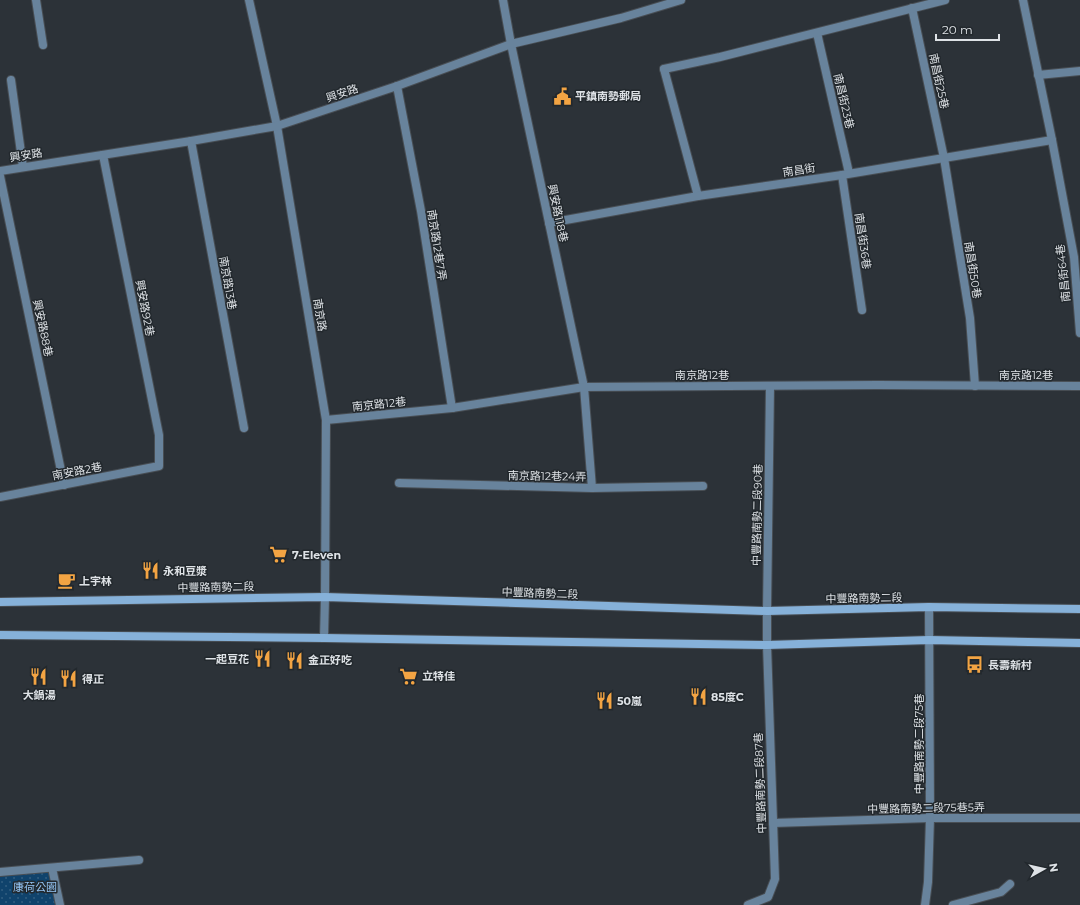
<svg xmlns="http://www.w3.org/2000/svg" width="1080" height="905" font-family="Montserrat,'Noto Sans TC',sans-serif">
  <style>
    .grass { fill: url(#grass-dots) }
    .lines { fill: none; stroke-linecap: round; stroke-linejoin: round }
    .service-casing { stroke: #484e54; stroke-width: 10 }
    .minor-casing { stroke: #484e54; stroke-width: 10 }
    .secondary-casing { stroke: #484e54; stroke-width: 10 }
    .service { stroke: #68839c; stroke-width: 8 }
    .minor { stroke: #68839c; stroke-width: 8 }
    .secondary { stroke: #86b1d9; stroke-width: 8 }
    .labels { text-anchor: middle; stroke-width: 3; stroke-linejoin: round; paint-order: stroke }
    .street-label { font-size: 11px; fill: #dee2e6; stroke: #22282d }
    .poi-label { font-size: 11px; font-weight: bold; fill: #dee2e6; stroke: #22282d; text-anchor: start }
    .park-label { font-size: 11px; fill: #94c5f4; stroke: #22282d }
  </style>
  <defs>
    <pattern id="grass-dots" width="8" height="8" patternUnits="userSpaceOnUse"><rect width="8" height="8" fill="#10436c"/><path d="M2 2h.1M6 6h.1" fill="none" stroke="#325e81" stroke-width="1.8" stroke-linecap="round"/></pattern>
  </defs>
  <rect width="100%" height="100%" fill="#2c3238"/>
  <path class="grass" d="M52 868 55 905H0V872Z"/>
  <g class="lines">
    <defs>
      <g id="service">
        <path d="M503 0 511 44"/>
        <path d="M912 8 944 158 970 318 975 386"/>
        <path d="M817 33 849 173"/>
        <path d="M664 69 698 196"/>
        <path d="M1038 75 1080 71"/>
        <path d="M11 80 23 167"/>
        <path d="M397 86 421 211 452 408"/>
        <path d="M191 141 244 428"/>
        <path d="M842 175 862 310"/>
        <path d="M0 176 64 485"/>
        <path d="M399 483 592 488 584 387"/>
        <path d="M592 488 703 486"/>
        <path d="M0 497 159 466V435L103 155"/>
        <path d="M767 645V611L770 386"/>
      </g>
      <g id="minor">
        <path d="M36 0 43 45"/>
        <path d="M249 0 277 126 326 420 325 597 324 638"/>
        <path d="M1023 0 1052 140 1074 257 1080 333"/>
        <path d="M511 44 584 387"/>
        <path d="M664 69 720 57 945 0"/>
        <path d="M0 171 191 141 277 126 397 86 511 44 621 18 681 0"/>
        <path d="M549 223 698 196 842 175 1052 140"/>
        <path d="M326 420 452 408 584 387 877 385 1080 386"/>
        <path d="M773 823 930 818H1080"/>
        <path d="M52 868 60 905"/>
        <path d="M0 872 139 860"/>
        <path d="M748 905 768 897 775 879 767 645"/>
        <path d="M925 905 928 882 930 818 929 607"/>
        <path d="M953 905 1001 892 1010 884"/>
      </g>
      <g id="secondary">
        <path d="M0 602 325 597 767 611 929 607 1080 609"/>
        <path d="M0 635 324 638 767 645 929 640 1080 643"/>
      </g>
    </defs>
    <use href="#service" class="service-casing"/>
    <use href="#minor" class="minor-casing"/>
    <use href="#secondary" class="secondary-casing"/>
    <use href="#service" class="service"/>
    <use href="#minor" class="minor"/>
    <use href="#secondary" class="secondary"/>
  </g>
  <defs>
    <symbol id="civic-bare" viewBox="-9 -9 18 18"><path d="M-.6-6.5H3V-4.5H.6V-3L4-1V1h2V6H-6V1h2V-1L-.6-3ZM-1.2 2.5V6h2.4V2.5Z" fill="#f3a443" stroke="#22282d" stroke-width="2.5" paint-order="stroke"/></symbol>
    <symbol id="supermarket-bare" viewBox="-9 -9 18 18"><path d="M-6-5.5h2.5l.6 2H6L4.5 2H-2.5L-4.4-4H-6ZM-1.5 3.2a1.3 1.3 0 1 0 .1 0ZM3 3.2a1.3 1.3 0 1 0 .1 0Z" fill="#f3a443" stroke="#22282d" stroke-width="2.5" paint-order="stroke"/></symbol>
    <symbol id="restaurant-bare" viewBox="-9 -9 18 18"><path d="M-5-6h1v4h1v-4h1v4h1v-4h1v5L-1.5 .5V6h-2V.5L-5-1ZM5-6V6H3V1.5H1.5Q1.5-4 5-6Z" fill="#f3a443" stroke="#22282d" stroke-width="2.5" paint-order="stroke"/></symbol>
    <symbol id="cafe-bare" viewBox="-9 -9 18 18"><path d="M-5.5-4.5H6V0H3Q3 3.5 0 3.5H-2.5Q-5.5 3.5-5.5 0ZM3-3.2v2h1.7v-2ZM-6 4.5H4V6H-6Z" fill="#f3a443" stroke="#22282d" stroke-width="2.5" paint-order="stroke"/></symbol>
    <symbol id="bus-bare" viewBox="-9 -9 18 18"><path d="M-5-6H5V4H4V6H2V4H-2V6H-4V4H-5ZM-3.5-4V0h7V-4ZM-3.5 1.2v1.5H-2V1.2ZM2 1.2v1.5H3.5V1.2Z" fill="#f3a443" stroke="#22282d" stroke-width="2.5" paint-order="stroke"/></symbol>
  </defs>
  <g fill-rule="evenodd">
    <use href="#civic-bare" x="550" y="84" width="25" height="25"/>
    <use href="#supermarket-bare" x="266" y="542" width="25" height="25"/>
    <use href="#restaurant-bare" x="138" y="558" width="25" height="25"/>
    <use href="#cafe-bare" x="54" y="568" width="25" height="25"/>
    <use href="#restaurant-bare" x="250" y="646" width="25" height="25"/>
    <use href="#restaurant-bare" x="282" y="648" width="25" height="25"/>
    <use href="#bus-bare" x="962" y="652" width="25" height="25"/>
    <use href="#supermarket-bare" x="396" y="664" width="25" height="25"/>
    <use href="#restaurant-bare" x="26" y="664" width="25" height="25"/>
    <use href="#restaurant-bare" x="56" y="666" width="25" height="25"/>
    <use href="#restaurant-bare" x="686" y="684" width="25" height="25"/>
    <use href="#restaurant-bare" x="592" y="688" width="25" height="25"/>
  </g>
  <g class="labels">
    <g class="street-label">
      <text transform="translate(939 81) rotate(78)" y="4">南昌街25巷</text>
      <text transform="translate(342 93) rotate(-18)" y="4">興安路</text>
      <text transform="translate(844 101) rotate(77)" y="4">南昌街23巷</text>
      <text transform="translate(26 155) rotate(-9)" y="4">興安路</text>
      <text transform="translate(799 170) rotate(-9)" y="4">南昌街</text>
      <text transform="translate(558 213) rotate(78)" y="4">興安路118巷</text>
      <text transform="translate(863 241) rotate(82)" y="4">南昌街36巷</text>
      <text transform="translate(437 245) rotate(81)" y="4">南京路12巷7弄</text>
      <text transform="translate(973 270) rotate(81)" y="4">南昌街50巷</text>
      <text transform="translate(1063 273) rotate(-96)" y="4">南昌街64巷</text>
      <text transform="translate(228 283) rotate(80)" y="4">南京路13巷</text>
      <text transform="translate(145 308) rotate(79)" y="4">興安路92巷</text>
      <text transform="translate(320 315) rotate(81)" y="4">南京路</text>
      <text transform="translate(43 328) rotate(78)" y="4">興安路88巷</text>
      <text x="702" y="379">南京路12巷</text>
      <text x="1026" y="379">南京路12巷</text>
      <text transform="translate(379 404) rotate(-6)" y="4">南京路12巷</text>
      <text transform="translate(77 471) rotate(-11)" y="4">南安路2巷</text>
      <text transform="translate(547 476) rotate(1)" y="4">南京路12巷24弄</text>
      <text transform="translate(757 515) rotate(-89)" y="4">中豐路南勢二段90巷</text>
      <text transform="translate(216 587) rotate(-1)" y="4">中豐路南勢二段</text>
      <text transform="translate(540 593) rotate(2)" y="4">中豐路南勢二段</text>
      <text transform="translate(864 598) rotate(-1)" y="4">中豐路南勢二段</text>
      <text transform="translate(919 744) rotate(-90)" y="4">中豐路南勢二段75巷</text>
      <text transform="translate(760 783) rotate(-92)" y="4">中豐路南勢二段87巷</text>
      <text transform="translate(926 808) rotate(-1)" y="4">中豐路南勢二段75巷5弄</text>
    </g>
    <g class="poi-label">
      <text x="575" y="100">平鎮南勢郵局</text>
      <text x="292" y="559">7-Eleven</text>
      <text x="163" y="575">永和豆漿</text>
      <text x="79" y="585">上宇林</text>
      <text x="249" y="663" text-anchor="end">一起豆花</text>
      <text x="308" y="664">金正好吃</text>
      <text x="988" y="669">長壽新村</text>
      <text x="422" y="680">立特佳</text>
      <text x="82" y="683">得正</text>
      <text x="39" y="699" text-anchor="middle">大鍋湯</text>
      <text x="711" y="701">85度C</text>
      <text x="617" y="705">50嵐</text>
    </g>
    <g class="park-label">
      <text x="35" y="891">康荷公園</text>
    </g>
  </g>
  <g transform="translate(1044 869) rotate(82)" stroke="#22282d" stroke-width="3" paint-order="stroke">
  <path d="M0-3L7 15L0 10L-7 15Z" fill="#dee2e6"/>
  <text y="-6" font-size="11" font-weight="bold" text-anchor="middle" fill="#dee2e6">N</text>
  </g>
  <path d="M936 34v6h63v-6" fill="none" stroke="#dee2e6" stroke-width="2"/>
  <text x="942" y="34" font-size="12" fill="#dee2e6" stroke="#22282d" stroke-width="3" paint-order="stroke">20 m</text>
</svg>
